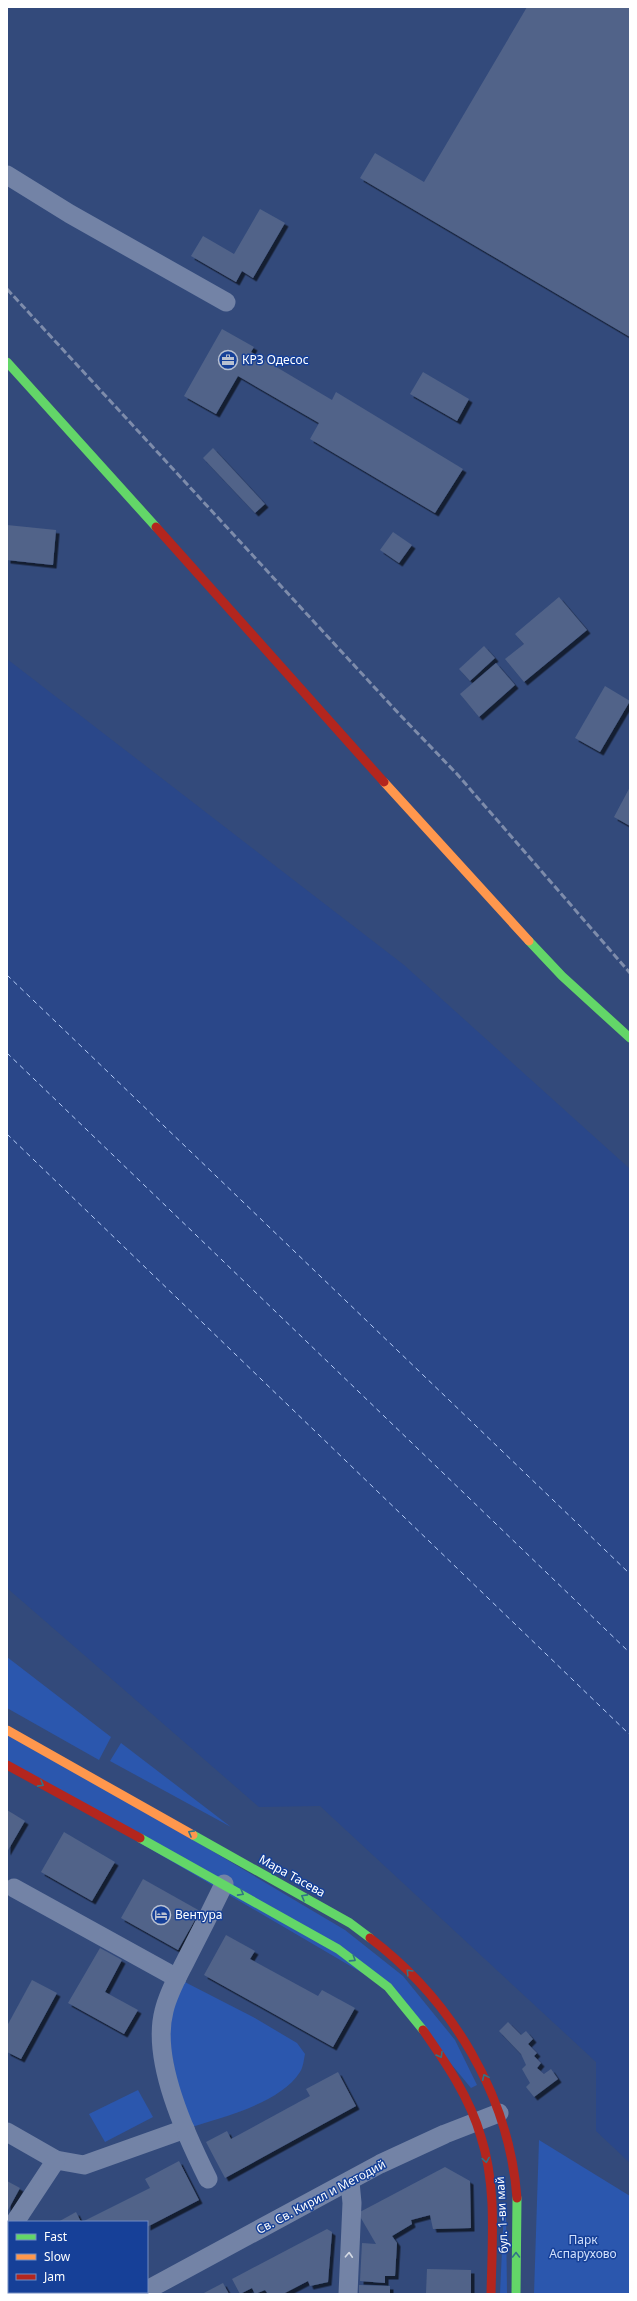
<svg xmlns="http://www.w3.org/2000/svg" width="637" height="2301" font-family="'Noto Sans',sans-serif">
  <style>
    .green { fill: #2b57ae }
    .water { fill: #2a4789 }
    .lines { fill: none; stroke-linecap: round; stroke-linejoin: round }
    .ferry { stroke: #b6cdf8; stroke-width: 1; stroke-dasharray: 5 4; stroke-linecap: butt }
    .building { fill: #516389; filter: url(#shadow) }
    .street { stroke: #7383a6; stroke-width: 19 }
    .fast { stroke: #63d668; stroke-width: 9 }
    .slow { stroke: #ff974d; stroke-width: 9 }
    .jam { stroke: #b3261e; stroke-width: 9 }
    .rail { stroke: #7e8cab; stroke-width: 3; stroke-dasharray: 7 3; stroke-linecap: butt }
    .oneway { stroke: #317487 }
    .oneway2 { stroke: #d5dae4 }
    .labels { text-anchor: middle; stroke-width: 3; stroke-linejoin: round; paint-order: stroke }
    .poi-label { font-size: 12px; fill: #fff; stroke: #164098; text-anchor: start }
    .street-label { font-size: 12px; fill: #fff; stroke: #164098 }
    .park-label { font-size: 12px; fill: #d1e0fc; stroke: #164098 }
  </style>
  <defs>
    <filter id="shadow"><feDropShadow dx="3.5" dy="3.5" stdDeviation="0" flood-color="#0009"/></filter>
  </defs>
  <rect width="100%" height="100%" fill="#334a7b"/>
  <g class="green">
    <path d="M7 1657 111 1737 99 1760 7 1708Z"/>
    <path d="M7 1729 345 1930 403 1976 455 2040 477 2085 471 2088 388 1988 7 1765Z"/>
    <path d="M121 1743 231 1827 110 1761Z"/>
    <path d="M177 1978 253 2017 297 2043 305 2054C304 2059 303 2068 300 2072 280 2104 219 2118 185 2129L164 2011Z"/>
    <path d="M138 2090 153 2117 105 2142 89 2114Z"/>
    <path d="M539 2140 630 2196V2294H534Z"/>
    <path d="M504 2206 506 2212 507 2294H500Z"/>
  </g>
  <path class="water" d="M7 659 404 965 630 1169V2163L596 2131V2062L320 1806 259 1807 7 1588Z"/>
  <g class="lines">
    <g class="ferry">
      <path d="M7 975 630 1574"/>
      <path d="M7 1053 630 1653"/>
      <path d="M7 1134 630 1735"/>
    </g>
  </g>
  <g class="building">
    <path d="M527 7H630V337L360 178 375 153 424 182Z"/>
    <path d="M260 209 285 223 253 278 242 271 236 282 191 256 203 236 234 254Z"/>
    <path d="M222 329 254 347 251 352 332 400 336 392 463 469 435 513 310 439 319 423 238 376 216 414 184 396Z"/>
    <path d="M423 372 469 399 457 421 410 394Z"/>
    <path d="M213 448 265 504 255 513 203 458Z"/>
    <path d="M7 525 56 530 53 565 7 560Z"/>
    <path d="M393 532 412 545 399 563 380 550Z"/>
    <path d="M559 597 587 630 524 682 505 659 524 644 515 634Z"/>
    <path d="M484 646 495 658 470 681 459 669Z"/>
    <path d="M496 663 515 685 479 717 460 694Z"/>
    <path d="M605 686 630 701 600 752 575 738Z"/>
    <path d="M630 787V826L614 817Z"/>
    <path d="M7 1810 25 1821 7 1852Z"/>
    <path d="M64 1832 115 1862 92 1901 41 1872Z"/>
    <path d="M143 1879 200 1911 178 1950 121 1918Z"/>
    <path d="M226 1935 255 1951 250 1959 318 1996 322 1990 355 2008 333 2047 204 1975Z"/>
    <path d="M100 1948 122 1960 105 1992 138 2010 124 2034 68 2003Z"/>
    <path d="M32 1980 57 1993 21 2059 7 2052V2026Z"/>
    <path d="M508 2022 521 2035 526 2031 533 2039 528 2044 537 2053 534 2056 541 2063 537 2068 544 2074 551 2069 558 2079 534 2097 526 2087 530 2083 522 2069 526 2065 521 2054 499 2031Z"/>
    <path d="M338 2072 356 2106 225 2178 206 2142 227 2131 231 2139 310 2096 306 2089Z"/>
    <path d="M179 2161 199 2200 147 2227V2222H82L150 2188 145 2179Z"/>
    <path d="M445 2167 470 2181 471 2228 433 2229 430 2215 411 2220 412 2224 392 2236 397 2243 395 2276H385V2283L360 2281 362 2243 376 2244 358 2213Z"/>
    <path d="M7 2181 20 2188 7 2212Z"/>
    <path d="M76 2212 81 2222H58Z"/>
    <path d="M327 2229 332 2232 328 2282 310 2286 308 2281 283 2294H268L265 2290 255 2294 252 2288 240 2294 232 2279Z"/>
    <path d="M7 2266 9 2269V2286L7 2287Z"/>
    <path d="M427 2269 471 2270V2294H426Z"/>
    <path d="M223 2283 229 2294H202Z"/>
    <path d="M359 2285 390 2286V2294H359Z"/>
  </g>
  <g class="lines">
    <g class="street">
      <path d="M7 175 70 214 226 302"/>
      <path d="M14 1888 177 1978"/>
      <path d="M7 2132 56 2160 84 2165 185 2129"/>
      <path d="M208 2179C186 2135 151 2060 164 2011 168 1993 178 1976 186 1960 199 1935 212 1909 224 1884"/>
      <path d="M15 2222 56 2160"/>
      <path d="M147 2290 380 2164 445 2134 499 2113"/>
      <path d="M348 2294 352 2203 350 2182"/>
    </g>
    <g class="fast">
      <path d="M7 362 156 527"/>
      <path d="M529 941 562 976 630 1038"/>
      <path d="M193 1835 350 1923 370 1938"/>
      <path d="M140 1838 338 1949 388 1987 423 2030"/>
      <path d="M516 2294 517 2198"/>
    </g>
    <g class="slow">
      <path d="M384 782 529 941"/>
      <path d="M7 1730 193 1835"/>
    </g>
    <g class="jam">
      <path d="M156 527 384 782"/>
      <path d="M7 1765 140 1838"/>
      <path d="M370 1938C452 2000 509 2095 517 2198"/>
      <path d="M423 2030C446 2063 470 2098 481 2137 497 2186 492 2243 491 2294"/>
    </g>
    <path class="rail" d="M7 289 400 715 457 774 630 973"/>
  </g>
  <defs><path id="oneway-chevron" d="M-2-3.5L2.5 0L-2 3.5" fill="none" stroke-width="1.6" stroke-linecap="round" stroke-linejoin="round"/></defs>
  <g class="oneway">
    <use href="#oneway-chevron" transform="translate(41 1784) rotate(29)"/>
    <use href="#oneway-chevron" transform="translate(191 1833) rotate(-151)"/>
    <use href="#oneway-chevron" transform="translate(241 1893) rotate(29)"/>
    <use href="#oneway-chevron" transform="translate(304 1897) rotate(-151)"/>
    <use href="#oneway-chevron" transform="translate(353 1959) rotate(33)"/>
    <use href="#oneway-chevron" transform="translate(409 1972) rotate(-135)"/>
    <use href="#oneway-chevron" transform="translate(440 2055) rotate(60)"/>
    <use href="#oneway-chevron" transform="translate(485 2077) rotate(-114)"/>
    <use href="#oneway-chevron" transform="translate(486 2160) rotate(81)"/>
    <use href="#oneway-chevron" transform="translate(516 2255) rotate(-90)"/>
  </g>
  <use class="oneway2" href="#oneway-chevron" transform="translate(349 2255) rotate(-87)"/>
  <defs>
    <symbol id="office-ring" viewBox="-11 -11 22 22"><circle r="9.5" fill="#164098" stroke="#b8c0d1" stroke-width="1.5"/><path d="M-6-3h4V-5.5h4V-3h4V5H-6ZM-1-4.5V-3h2v-1.5ZM-6 0V1H6V0Z" fill="#b8c0d1"/></symbol>
    <symbol id="hotel-ring" viewBox="-11 -11 22 22"><circle r="9.5" fill="#164098" stroke="#b8c0d1" stroke-width="1.5"/><path d="M-6-4.5h1.5V1H6V5H4.5V3h-9V5H-6ZM-4 0a1.8 1.8 0 1 1 3.6 0ZM.5 0V-2.5h3Q6-2.5 6 0Z" fill="#b8c0d1"/></symbol>
  </defs>
  <g fill-rule="evenodd">
    <use href="#office-ring" x="217" y="349" width="22" height="22"/>
    <use href="#hotel-ring" x="150" y="1904" width="22" height="22"/>
  </g>
  <g class="labels">
    <g class="poi-label">
      <text x="242" y="364">КРЗ Одесос</text>
      <text x="175" y="1919">Вентура</text>
    </g>
    <g class="street-label">
      <text transform="translate(292 1876) rotate(29)" y="4">Мара Тасева</text>
      <text transform="translate(321 2197) rotate(-28)" y="4">Св. Св. Кирил и Методий</text>
      <text transform="translate(502 2215) rotate(-93)" y="4">бул. 1-ви май</text>
    </g>
    <g class="park-label">
      <text x="583" y="2244">Парк<tspan x="583" dy="14">Аспарухово</tspan></text>
    </g>
  </g>
  <rect width="637" height="2301" fill="none" stroke="#ffffff" stroke-width="16"/>
  <rect x="8" y="2221" width="140" height="72" fill="#164098" stroke="#738cc1"/>
  <rect x="16" y="2234" width="20" height="6" fill="#63d668" stroke="#738cc1"/>
  <text x="44" y="2241" font-size="12" fill="#ffffff">Fast</text>
  <rect x="16" y="2254" width="20" height="6" fill="#ff974d" stroke="#738cc1"/>
  <text x="44" y="2261" font-size="12" fill="#ffffff">Slow</text>
  <rect x="16" y="2274" width="20" height="6" fill="#b3261e" stroke="#738cc1"/>
  <text x="44" y="2281" font-size="12" fill="#ffffff">Jam</text>
</svg>
